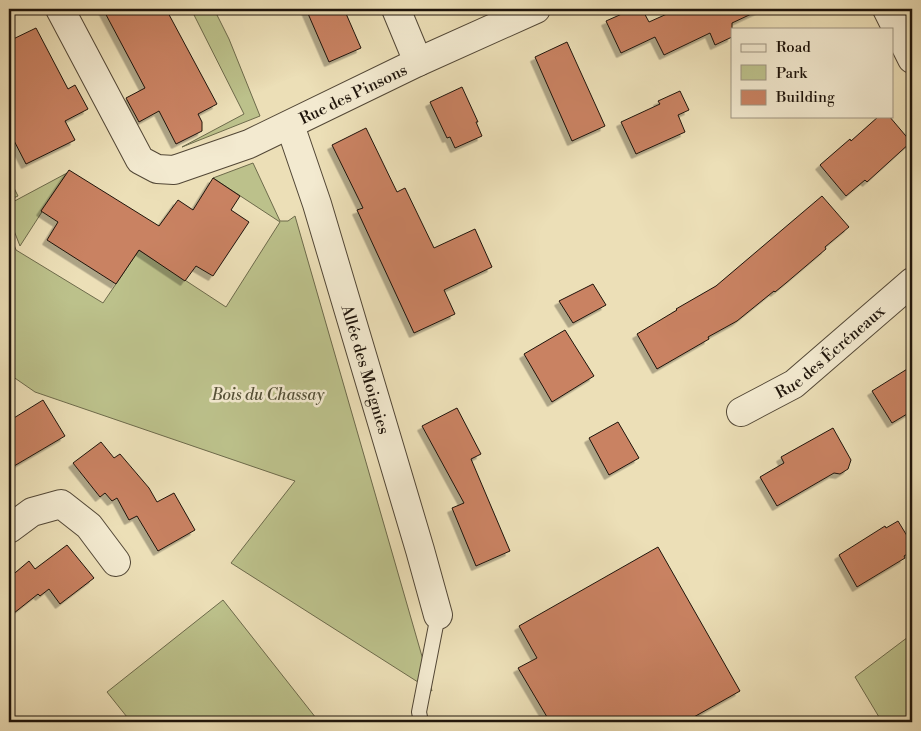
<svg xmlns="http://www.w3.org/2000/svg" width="921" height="731" font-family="'Libre Bodoni',serif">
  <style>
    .green { fill: #bcc18b; stroke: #6d6a4b }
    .building { fill: #c98262; stroke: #1e140b; filter: url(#shadow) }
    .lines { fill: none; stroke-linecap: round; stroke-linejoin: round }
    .service-casing { stroke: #524736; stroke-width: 16 }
    .minor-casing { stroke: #524736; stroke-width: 30 }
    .service { stroke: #f3ead0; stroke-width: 14 }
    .minor { stroke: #f3ead0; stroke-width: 28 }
    .labels { text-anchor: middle; stroke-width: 5; stroke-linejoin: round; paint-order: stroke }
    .street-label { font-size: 16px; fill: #1e140b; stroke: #f3ead0 }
    .park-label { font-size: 16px; font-style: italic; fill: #555138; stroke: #f3ead0 }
  </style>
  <defs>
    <filter id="shadow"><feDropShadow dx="-4.5" dy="4.5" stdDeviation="0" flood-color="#0004"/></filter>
  </defs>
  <rect width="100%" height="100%" fill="#ecdfb7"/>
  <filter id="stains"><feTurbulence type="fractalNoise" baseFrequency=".004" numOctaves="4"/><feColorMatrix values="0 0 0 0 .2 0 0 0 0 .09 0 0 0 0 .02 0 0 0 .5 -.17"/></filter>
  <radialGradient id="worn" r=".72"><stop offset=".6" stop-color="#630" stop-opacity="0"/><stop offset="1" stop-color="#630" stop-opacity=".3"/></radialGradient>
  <g class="green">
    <path d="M191 9H214L229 39 260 116 182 147 244 114Z"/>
    <path d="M253 163 280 221H288L295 216 432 691 231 563 295 481 35 392 9 374V232L16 250 103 303 139 250 226 307 280 222 213 178Z"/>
    <path d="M67 173 20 246 9 218V204Z"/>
    <path d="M9 178 18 196 9 200Z"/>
    <path d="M223 600 316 718 310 722H131L107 692Z"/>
    <path d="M912 634V722H882L855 677Z"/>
  </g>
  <g class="building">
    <path d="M103 9H166L217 104 198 114 202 122V131L176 144 159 111 139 122 126 98 145 88Z"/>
    <path d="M306 9H344L361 48 329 62Z"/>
    <path d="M633 9H642L649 22 678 9H762L732 23V37L715 45 710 33 664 55 655 37 621 53 606 21Z"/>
    <path d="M36 28 68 89 75 85 88 109 65 121 75 140 26 164 9 131V41Z"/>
    <path d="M567 42 605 126 572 141 535 57Z"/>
    <path d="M462 87 478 122H476L482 136 455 148 450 137 447 138 430 102Z"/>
    <path d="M680 91 689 110 678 115 685 132 636 154 621 122 660 104 658 101Z"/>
    <path d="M879 116H889L911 142 867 182 865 180 846 196 820 165 850 139 851 141Z"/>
    <path d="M366 128 397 192 405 188 434 248 475 229 492 267 444 290 455 314 414 333 357 210 363 208 332 145Z"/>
    <path d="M69 170 159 226 178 200 193 210 213 178 240 196 231 210 249 222 213 276 196 266 185 281 139 250 116 284 47 240 58 222 41 211Z"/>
    <path d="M822 196 849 227 825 247 826 249 786 283 775 292 774 291 737 321 708 337 709 339 657 369 637 334 677 310 676 309 716 286Z"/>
    <path d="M593 284 606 305 573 323 559 301Z"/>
    <path d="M565 330 594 376 552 402 524 354Z"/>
    <path d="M912 366V411L892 423 872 391Z"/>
    <path d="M43 400 65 436 9 469V421Z"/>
    <path d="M457 408 481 454 471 459 510 551 476 566 452 508 464 503 422 426Z"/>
    <path d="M618 422 639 458 609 475 589 438Z"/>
    <path d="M833 428 851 460 848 469 840 474 834 473 777 506 760 477 784 463 781 457Z"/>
    <path d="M101 442 114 458 120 454 149 488 157 502 174 493 195 530 158 551 137 516 129 520 117 498 112 501 105 493 100 497 73 463Z"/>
    <path d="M898 521 912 544V551L904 556 905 558 857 587 839 555 885 526 886 528Z"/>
    <path d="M67 545 94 578 60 604 49 589 40 596 38 594 9 617V578L29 561 35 569Z"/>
    <path d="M658 547 740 691 685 722H550L518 668 537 658 519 626Z"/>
  </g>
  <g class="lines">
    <defs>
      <path id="service" d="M421 722 419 712 438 615"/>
      <g id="minor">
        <path id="s1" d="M60 9 140 160 157 169 174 170 249 144 418 62 536 9"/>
        <path d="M396 9 418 62"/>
        <path d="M887 9 912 59"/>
        <path id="s2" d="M290 125 317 204 420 550 438 615"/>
        <path id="s3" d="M741 412 794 384 912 282"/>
        <path d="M9 529 32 512 61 504 89 526 116 562"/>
      </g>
    </defs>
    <use href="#service" class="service-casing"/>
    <use href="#minor" class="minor-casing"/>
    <use href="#service" class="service"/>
    <use href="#minor" class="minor"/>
  </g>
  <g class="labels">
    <g class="street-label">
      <text dy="6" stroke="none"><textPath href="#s1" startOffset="402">Rue des Pinsons</textPath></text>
      <text dy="6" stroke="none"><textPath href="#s3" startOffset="108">Rue des Écréneaux</textPath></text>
      <text dy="6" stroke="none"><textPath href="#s2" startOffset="256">Allée des Moignies</textPath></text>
    </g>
    <g class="park-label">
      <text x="268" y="400">Bois du Chassay</text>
    </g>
  </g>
  <rect width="921" height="731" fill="none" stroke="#ecdfb7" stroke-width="30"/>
  <rect x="10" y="10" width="901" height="711" fill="none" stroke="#1e140b" stroke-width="2.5"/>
  <rect x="15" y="15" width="891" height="701" fill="none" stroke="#1e140b"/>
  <rect x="731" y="28" width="162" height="90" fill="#f3ead0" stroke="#9e9481"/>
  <rect x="741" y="44" width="25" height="8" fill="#f3ead0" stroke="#9e9481"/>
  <text x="776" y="52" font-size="15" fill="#1e140b">Road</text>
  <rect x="741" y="65" width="25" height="15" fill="#bcc18b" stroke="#9e9481"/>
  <text x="776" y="78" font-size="15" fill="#1e140b">Park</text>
  <rect x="741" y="90" width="25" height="15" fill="#c98262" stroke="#9e9481"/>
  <text x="776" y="102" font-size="15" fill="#1e140b">Building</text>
  <rect width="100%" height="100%" filter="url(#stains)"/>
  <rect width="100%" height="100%" fill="url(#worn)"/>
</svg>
